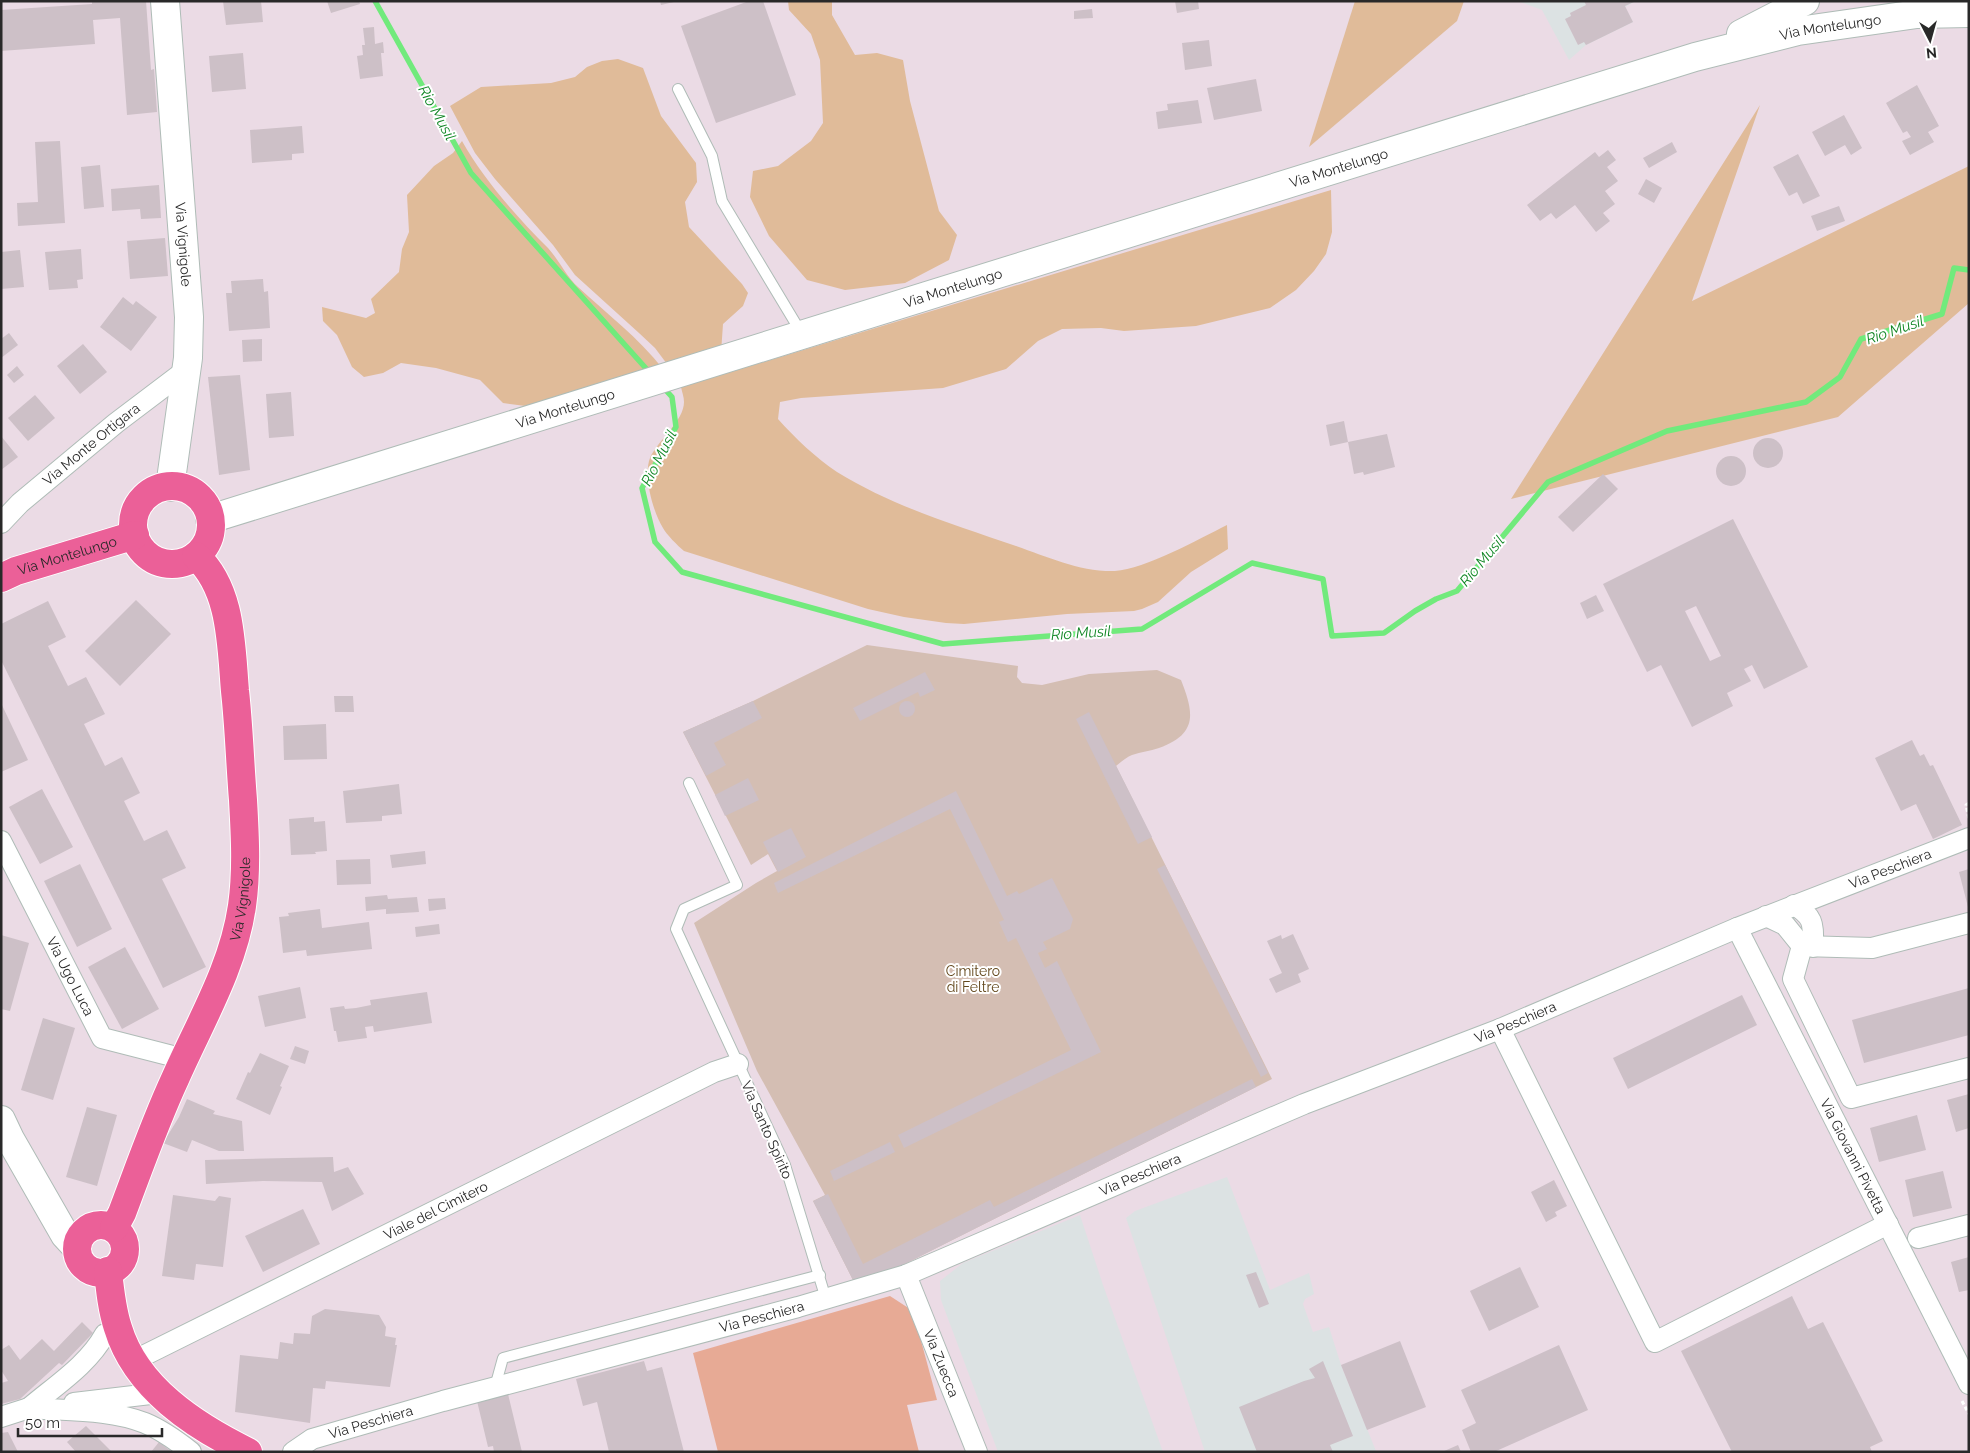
<svg xmlns="http://www.w3.org/2000/svg" width="1970" height="1453" font-family="Raleway,sans-serif">
  <style>
    .industrial { fill: #dce2e3 }
    .green { fill: #e0bb99 }
    .cemetery { fill: #d4beb3 }
    .pitch { fill: #e7aa95 }
    .lines { fill: none; stroke-linecap: round; stroke-linejoin: round }
    .stream { stroke: #71ea7c; stroke-width: 5.5 }
    .building { fill: #cdc0c7; fill-rule: evenodd }
    .lane-casing { stroke: #afbcb7; stroke-width: 12 }
    .street-casing { stroke: #afbcb7; stroke-width: 22 }
    .secondary-casing { stroke: #afbcb7; stroke-width: 30 }
    .primary-casing { stroke: #fff; stroke-width: 30 }
    .path { stroke: #fff; stroke-width: 3; stroke-dasharray: 4 2.5; stroke-linecap: butt }
    .lane { stroke: #fff; stroke-width: 10 }
    .street { stroke: #fff; stroke-width: 20 }
    .secondary { stroke: #fff; stroke-width: 28 }
    .primary { stroke: #eb6098; stroke-width: 28 }
    .labels { text-anchor: middle; stroke-width: 4; stroke-linejoin: round; paint-order: stroke }
    .street-label { font-size: 14px; fill: #292929; stroke: #fff }
    .park-label { font-size: 14px; fill: #63481c; stroke: #fff }
    .water-label { font-size: 15px; font-style: italic; fill: #128726; stroke: #fff }
  </style>
  <rect width="100%" height="100%" fill="#ebdbe5"/>
  <g class="industrial">
    <path d="M1518 1H1636L1625 7 1633 22 1586 45 1569 60 1542 10Z"/>
    <path d="M1227 1177 1270 1290 1309 1273 1314 1294 1305 1299 1303 1304 1313 1332 1329 1327 1341 1365 1376 1451 1205 1452 1126 1218 1135 1211Z"/>
    <path d="M1080 1215 1103 1285 1163 1452H998L941 1300 940 1281 963 1263Z"/>
  </g>
  <g class="green">
    <path d="M788 1H832V15L855 55 877 53 903 60 910 101 939 211 957 235 949 260 905 283 845 290 807 280 769 236 750 197 753 171 778 166 811 141 823 123 820 60 811 34 789 10Z"/>
    <path d="M1355 1H1464L1457 21 1309 147Z"/>
    <path d="M618 59 643 68 661 116 696 163 697 182 685 202 689 227 742 284 748 293 743 306 723 324 721 353 667 364 655 348 639 333 575 275 553 245 495 179 475 153 450 106 481 87 551 83 575 77 587 67 602 61Z"/>
    <path d="M1760 105 1692 301 1969 166V303L1838 417 1511 499Z"/>
    <path d="M462 141C484 180 516 216 548 248 559 260 566 276 578 287 607 314 639 338 663 369L541 408 503 403 480 380 436 368 401 363 383 373 364 377 352 367 337 335 323 321 322 307 366 318 375 313 371 299 399 272 402 249 409 232 407 195 434 166 453 153Z"/>
    <path d="M1331 190 1332 232 1326 254 1314 271 1296 290 1270 308 1196 326 1124 331 1101 328 1062 329 1038 341 1006 369 943 388 801 398 780 402 778 419C795 438 816 458 837 472 892 506 955 525 1016 546 1048 557 1080 572 1115 571 1145 569 1199 539 1227 525L1228 549 1191 572 1158 602 1142 609 1134 611 1067 614 964 624 946 623 904 617 868 609 684 551C678 546 666 534 663 528 653 512 643 476 650 458 658 440 684 421 684 402 684 397 682 392 681 387Z"/>
  </g>
  <path class="cemetery" d="M867 645 1018 666 1017 677 1022 683 1042 685 1089 674 1157 670 1181 680C1194 713 1198 734 1159 748 1150 751 1141 752 1132 755 1127 757 1121 762 1116 766L1272 1079 857 1288 813 1201 825 1195 757 1071 694 923 756 883 777 871 768 854 751 865 683 732 753 701Z"/>
  <path class="pitch" d="M890 1296 913 1311 937 1400 907 1405 919 1452H718L693 1353Z"/>
  <g class="lines">
    <g class="stream">
      <path d="M375 1 471 173 651 374"/>
      <path d="M662 386 672 397 676 427 642 488 655 542 682 572 943 644 1142 629 1252 563 1323 579 1332 636 1384 633 1415 611 1436 599 1457 591 1548 482 1667 431 1806 402 1840 377 1861 339 1942 314 1954 268 1969 270"/>
    </g>
  </g>
  <g class="building">
    <path d="M92 1H146L151 70 154 69 157 112 127 115 120 18 93 20 95 44 1 51V10L92 4Z"/>
    <path d="M223 1H261L263 22 226 25Z"/>
    <path d="M327 1H359L360 4 331 13Z"/>
    <path d="M660 1H674V2L661 5Z"/>
    <path d="M749 1H763L796 95 716 123 681 26Z"/>
    <path d="M1175 1H1198L1199 9 1177 13Z"/>
    <path d="M1584 1H1636L1625 6 1633 22 1586 45 1584 42 1578 45 1565 19 1571 16 1570 13 1586 5Z"/>
    <path d="M1092 9 1093 18 1074 19V11Z"/>
    <path d="M374 27 375 44 383 42 384 53H381L383 76 360 79 357 56 363 55 362 45H365L363 28Z"/>
    <path d="M1209 40 1212 66 1185 70 1182 43Z"/>
    <path d="M243 53 246 89 212 92 209 56Z"/>
    <path d="M1256 79 1262 111 1214 120 1207 88Z"/>
    <path d="M1917 85 1939 126 1928 132 1934 142 1910 155 1902 141 1911 137 1907 131 1903 133 1886 103Z"/>
    <path d="M1198 100 1202 123 1158 129 1156 112 1168 110 1167 104Z"/>
    <path d="M1844 115 1862 148 1851 155 1845 145 1825 156 1812 132Z"/>
    <path d="M302 126 304 153 292 154V160L252 163 250 130Z"/>
    <path d="M60 141 65 223 18 226 17 203 38 202 35 142Z"/>
    <path d="M1672 142 1677 152 1649 168 1643 158Z"/>
    <path d="M1608 150 1616 160 1607 167 1618 181 1605 191 1615 204 1603 213 1610 221 1596 232 1575 205 1556 219 1551 213 1540 221 1527 205 1595 152 1599 157Z"/>
    <path d="M1798 154 1820 196 1803 204 1797 192 1789 196 1773 167Z"/>
    <path d="M100 165 104 207 84 209 81 167Z"/>
    <path d="M1646 179 1662 188 1654 203 1638 194Z"/>
    <path d="M159 185 161 218 141 219 140 209 112 211 111 189Z"/>
    <path d="M1839 206 1845 221 1817 231 1811 216Z"/>
    <path d="M165 238 168 276 130 279 127 241Z"/>
    <path d="M81 249 83 279 77 280 78 288 49 290 45 252Z"/>
    <path d="M20 250 24 287 1 289V252Z"/>
    <path d="M263 279 264 292 268 291 270 328 229 331 226 293H232L231 281Z"/>
    <path d="M123 297 133 305 136 301 157 317 131 351 100 327Z"/>
    <path d="M9 333 18 345 1 358V339Z"/>
    <path d="M262 339V361L243 362 242 340Z"/>
    <path d="M83 344 107 372 80 394 57 366Z"/>
    <path d="M17 366 24 375 14 383 7 375Z"/>
    <path d="M240 375 250 470 219 475 208 377Z"/>
    <path d="M291 392 294 436 269 438 266 394Z"/>
    <path d="M35 395 55 418 28 441 8 418Z"/>
    <path d="M1344 421 1348 442 1330 446 1326 425Z"/>
    <path d="M1387 434 1395 467 1364 475 1363 472 1354 474 1348 442Z"/>
    <path d="M1 436 18 457 1 470Z"/>
    <circle cx="1768" cy="453" r="15"/>
    <circle cx="1731" cy="471" r="15"/>
    <path d="M1603 474 1618 489 1573 532 1558 517Z"/>
    <path d="M1733 519 1808 667 1764 689 1752 665 1744 669 1751 681 1727 693 1733 706 1692 727 1661 665 1647 672 1603 584ZM1696 606 1721 656 1710 661 1685 611Z"/>
    <path d="M1596 595 1604 611 1587 619 1580 603Z"/>
    <path d="M136 600 171 634 120 686 85 651Z"/>
    <path d="M48 601 66 637 48 646 68 686 86 677 105 714 84 724 105 766 122 757 140 793 124 801 144 841 167 830 186 868 162 879 206 967 163 988 1 660V624Z"/>
    <path d="M925 672 935 690 920 697 918 692 860 721 853 708Z"/>
    <path d="M334 696H353L354 712H335Z"/>
    <path d="M753 701 762 718 714 743 726 765 706 776 683 732Z"/>
    <circle cx="907" cy="709" r="8"/>
    <path d="M1 703 28 760 1 772Z"/>
    <path d="M1089 712 1152 837 1138 844 1076 719Z"/>
    <path d="M326 724 327 759 284 760 283 726Z"/>
    <path d="M1912 740 1920 756 1924 754 1930 766 1933 765 1962 825 1933 839 1916 804 1901 811 1875 758Z"/>
    <path d="M748 778 759 800 725 816 715 795Z"/>
    <path d="M399 784 402 814 382 816V821L346 823 343 791Z"/>
    <path d="M42 789 73 847 40 864 9 807Z"/>
    <path d="M956 791 1007 896 1017 891 1019 894 1052 878 1073 919 1070 929 1043 942 1047 949 1038 953 1045 968 1057 961 1101 1052 904 1148 898 1135 1071 1050 1016 938 1008 942 999 922 1004 920 950 809 778 893 774 883Z"/>
    <path d="M314 817V822L325 821 327 851 315 852 316 854 291 855 289 819Z"/>
    <path d="M791 828 806 857 778 872 763 842Z"/>
    <path d="M425 851 426 864 392 868 390 855Z"/>
    <path d="M370 859 371 884 337 885 336 860Z"/>
    <path d="M80 864 112 929 77 947 44 881Z"/>
    <path d="M1165 865 1179 893 1268 1073 1261 1077 1157 869Z"/>
    <path d="M1969 869V907H1968L1959 872Z"/>
    <path d="M387 895 388 899 417 897 419 912 386 914V909L366 911 365 897Z"/>
    <path d="M445 898 446 909 429 911 428 899Z"/>
    <path d="M320 909 322 928 369 922 372 949 307 956 306 950 283 953 279 917 289 916 288 913Z"/>
    <path d="M439 924 440 934 416 937 415 927Z"/>
    <path d="M1293 934 1309 969 1298 974 1301 982 1276 993 1269 979 1282 973 1267 941 1281 935 1282 939Z"/>
    <path d="M1 935 29 943 10 1011 1 1009Z"/>
    <path d="M125 947 159 1009 122 1029 88 967Z"/>
    <path d="M300 987 306 1018 265 1027 258 996Z"/>
    <path d="M1969 988V1035L1864 1063 1852 1020Z"/>
    <path d="M427 992 432 1023 374 1032 373 1026 365 1027 367 1038 338 1042 336 1031H334L330 1008 344 1006 345 1009 356 1008 371 1005 370 1000Z"/>
    <path d="M1742 995 1757 1025 1628 1089 1613 1058Z"/>
    <path d="M43 1018 75 1028 53 1100 21 1090Z"/>
    <path d="M295 1046 309 1051 305 1064 290 1059Z"/>
    <path d="M260 1053 289 1066 280 1086 282 1087 270 1115 236 1099 248 1072 250 1073Z"/>
    <path d="M1252 1079 1256 1087 857 1288 813 1201 828 1194 863 1264 990 1200 994 1207Z"/>
    <path d="M1969 1094V1128L1956 1132 1947 1100Z"/>
    <path d="M187 1099 215 1111 213 1114 242 1121 244 1151H219L192 1140 187 1152 163 1143 179 1117Z"/>
    <path d="M87 1107 117 1115 97 1186 66 1177Z"/>
    <path d="M1917 1115 1926 1150 1879 1162 1870 1128Z"/>
    <path d="M890 1142 895 1152 834 1181 830 1171Z"/>
    <path d="M333 1157 334 1172 348 1167 364 1194 332 1211 322 1182 263 1181 206 1184 205 1160Z"/>
    <path d="M1943 1171 1952 1208 1913 1217 1905 1180Z"/>
    <path d="M1554 1180 1567 1206 1555 1212 1557 1216 1546 1222 1531 1192Z"/>
    <path d="M173 1195 215 1201 219 1196 231 1198 223 1267 196 1264 194 1280 162 1276Z"/>
    <path d="M303 1209 320 1244 263 1272 245 1236Z"/>
    <path d="M1969 1257V1290L1959 1292 1951 1262Z"/>
    <path d="M1520 1267 1539 1307 1489 1331 1470 1291Z"/>
    <path d="M1256 1272 1269 1304 1259 1308 1246 1275Z"/>
    <path d="M1792 1296 1808 1329 1823 1322 1883 1441 1870 1447 1872 1452H1732L1681 1351Z"/>
    <path d="M325 1309 379 1315 386 1327 385 1336 396 1338 395 1345H397L390 1387 326 1381 325 1389 313 1388 310 1423 235 1412 240 1355 278 1359 280 1342 293 1344 294 1333 310 1334 312 1316Z"/>
    <path d="M82 1322 93 1333 62 1365 59 1363 20 1399 1 1404V1383L8 1381 1 1370V1350L9 1345 20 1360 42 1339 54 1351Z"/>
    <path d="M1400 1341 1426 1407 1367 1430 1341 1365Z"/>
    <path d="M1559 1345 1588 1410 1494 1452H1471L1462 1430 1476 1423 1461 1390Z"/>
    <path d="M644 1361 647 1371 662 1367 684 1452H609L597 1402 583 1406 576 1379Z"/>
    <path d="M1323 1361 1353 1436 1330 1445 1333 1452H1257L1239 1407 1304 1381 1315 1378 1309 1369Z"/>
    <path d="M508 1394 522 1452H494L493 1446 488 1447 477 1401Z"/>
    <path d="M86 1426 112 1452H76L67 1442Z"/>
    <path d="M8 1432 18 1452H1V1433Z"/>
    <path d="M159 1442 172 1452H151Z"/>
    <path d="M1458 1445 1461 1452H1442Z"/>
  </g>
  <g class="lines">
    <defs>
      <g id="lane">
        <path d="M678 89 712 156 722 201 802 334"/>
        <path d="M689 783 737 885 684 909 676 929 785 1165 826 1299"/>
        <path d="M495 1387 503 1358 820 1275"/>
      </g>
      <g id="street">
        <path id="s1" d="M1 523 20 503 116 423 186 370"/>
        <path id="s2" d="M1 841 102 1038 184 1059"/>
        <path d="M1794 905C1815 917 1813 925 1813 947"/>
        <path d="M1766 916 1785 925 1802 946 1872 948 1969 923"/>
        <path id="s3" d="M1737 928 1969 1384"/>
        <path d="M1802 946 1793 979 1851 1098 1969 1068"/>
        <path d="M1500 1029 1655 1342 1888 1224"/>
        <path d="M1918 1238 1969 1225"/>
        <path id="s4" d="M906 1275 977 1452"/>
        <path id="s5" d="M133 1361 714 1072 738 1064"/>
        <path d="M74 1403 159 1393"/>
        <path d="M29 1408C67 1411 110 1409 145 1423 162 1430 177 1441 191 1452"/>
        <path d="M29 1408C56 1385 88 1365 105 1334"/>
        <path d="M1 1417 29 1408 42 1406"/>
        <path id="s6" d="M293 1452 312 1439 443 1401 798 1307 906 1275 1304 1104 1500 1029 1737 928 1969 838"/>
      </g>
      <g id="secondary">
        <path id="s7" d="M165 1 189 317 188 358 170 487"/>
        <path d="M1741 34 1805 1"/>
        <path id="s8" d="M210 519 1695 57 1798 31 1917 14 1969 13"/>
        <path d="M1 1120 10 1139 65 1235 77 1248"/>
      </g>
      <g id="primary">
        <circle cx="172" cy="525" r="39"/>
        <path id="s9" d="M1 578 16 571 135 535"/>
        <circle cx="101" cy="1249" r="24"/>
        <path id="s10" d="M114 1228 122 1213C139 1168 155 1122 175 1079 200 1022 233 968 242 906 247 871 245 835 243 800 240 764 239 727 235 691 231 645 232 589 196 556"/>
        <path d="M108 1271C110 1291 112 1310 118 1328 136 1388 195 1426 248 1452"/>
      </g>
    </defs>
    <use href="#lane" class="lane-casing"/>
    <use href="#street" class="street-casing"/>
    <use href="#secondary" class="secondary-casing"/>
    <use href="#primary" class="primary-casing"/>
    <g class="path">
      <path d="M1969 803 1966 805 1969 819"/>
      <path d="M1962 1401 1969 1414"/>
    </g>
    <use href="#lane" class="lane"/>
    <use href="#street" class="street"/>
    <use href="#secondary" class="secondary"/>
    <use href="#primary" class="primary"/>
  </g>
  <g class="labels">
    <g class="street-label">
      <text dy="5" stroke="none"><textPath href="#s8" startOffset="1694">Via Montelungo</textPath></text>
      <text dy="5" stroke="none"><textPath href="#s8" startOffset="1182">Via Montelungo</textPath></text>
      <text dy="5" stroke="none"><textPath href="#s7" startOffset="244">Via Vignigole</textPath></text>
      <text dy="5" stroke="none"><textPath href="#s8" startOffset="778">Via Montelungo</textPath></text>
      <text dy="5" stroke="none"><textPath href="#s8" startOffset="372">Via Montelungo</textPath></text>
      <text dy="5" stroke="none"><textPath href="#s1" startOffset="120">Via Monte Ortigara</textPath></text>
      <text dy="5" stroke="none"><textPath href="#s9" startOffset="70">Via Montelungo</textPath></text>
      <text dy="5" stroke="none"><textPath href="#s6" startOffset="1704">Via Peschiera</textPath></text>
      <text dy="5" stroke="none"><textPath href="#s10" startOffset="354">Via Vignigole</textPath></text>
      <text dy="5" stroke="none"><textPath href="#s2" startOffset="152">Via Ugo Luca</textPath></text>
      <text dy="5" stroke="none"><textPath href="#s6" startOffset="1299">Via Peschiera</textPath></text>
      <text transform="translate(767 1130) rotate(66)" y="5">Via Santo Spirito</text>
      <text dy="5" stroke="none"><textPath href="#s3" startOffset="256">Via Giovanni Pivetta</textPath></text>
      <text dy="5" stroke="none"><textPath href="#s6" startOffset="894">Via Peschiera</textPath></text>
      <text dy="5" stroke="none"><textPath href="#s5" startOffset="338">Viale del Cimitero</textPath></text>
      <text dy="5" stroke="none"><textPath href="#s6" startOffset="489">Via Peschiera</textPath></text>
      <text dy="5" stroke="none"><textPath href="#s4" startOffset="95">Via Zuecca</textPath></text>
      <text dy="5" stroke="none"><textPath href="#s6" startOffset="84">Via Peschiera</textPath></text>
    </g>
    <g class="park-label">
      <text x="973" y="976">Cimitero<tspan x="973" dy="16">di Feltre</tspan></text>
    </g>
    <g class="water-label">
      <text transform="translate(437 113) rotate(61)" y="5">Rio Musil</text>
      <text transform="translate(1895 330) rotate(-19)" y="5">Rio Musil</text>
      <text transform="translate(659 458) rotate(-63)" y="5">Rio Musil</text>
      <text transform="translate(1482 561) rotate(-50)" y="5">Rio Musil</text>
      <text transform="translate(1081 633) rotate(-4)" y="5">Rio Musil</text>
    </g>
  </g>
  <rect width="1970" height="1453" fill="none" stroke="#292929" stroke-width="5"/>
  <g transform="translate(1930 40) rotate(174)" stroke="#ffffff" stroke-width="4" paint-order="stroke">
  <path d="M0-4L9 19L0 12L-9 19Z" fill="#292929"/>
  <text y="-8" font-size="14" font-weight="bold" text-anchor="middle" fill="#292929">N</text>
  </g>
  <path d="M18 1428v8h144v-8" fill="none" stroke="#292929" stroke-width="2.5"/>
  <text x="25" y="1428" font-size="15" fill="#292929" stroke="#ffffff" stroke-width="4" paint-order="stroke">50 m</text>
</svg>
